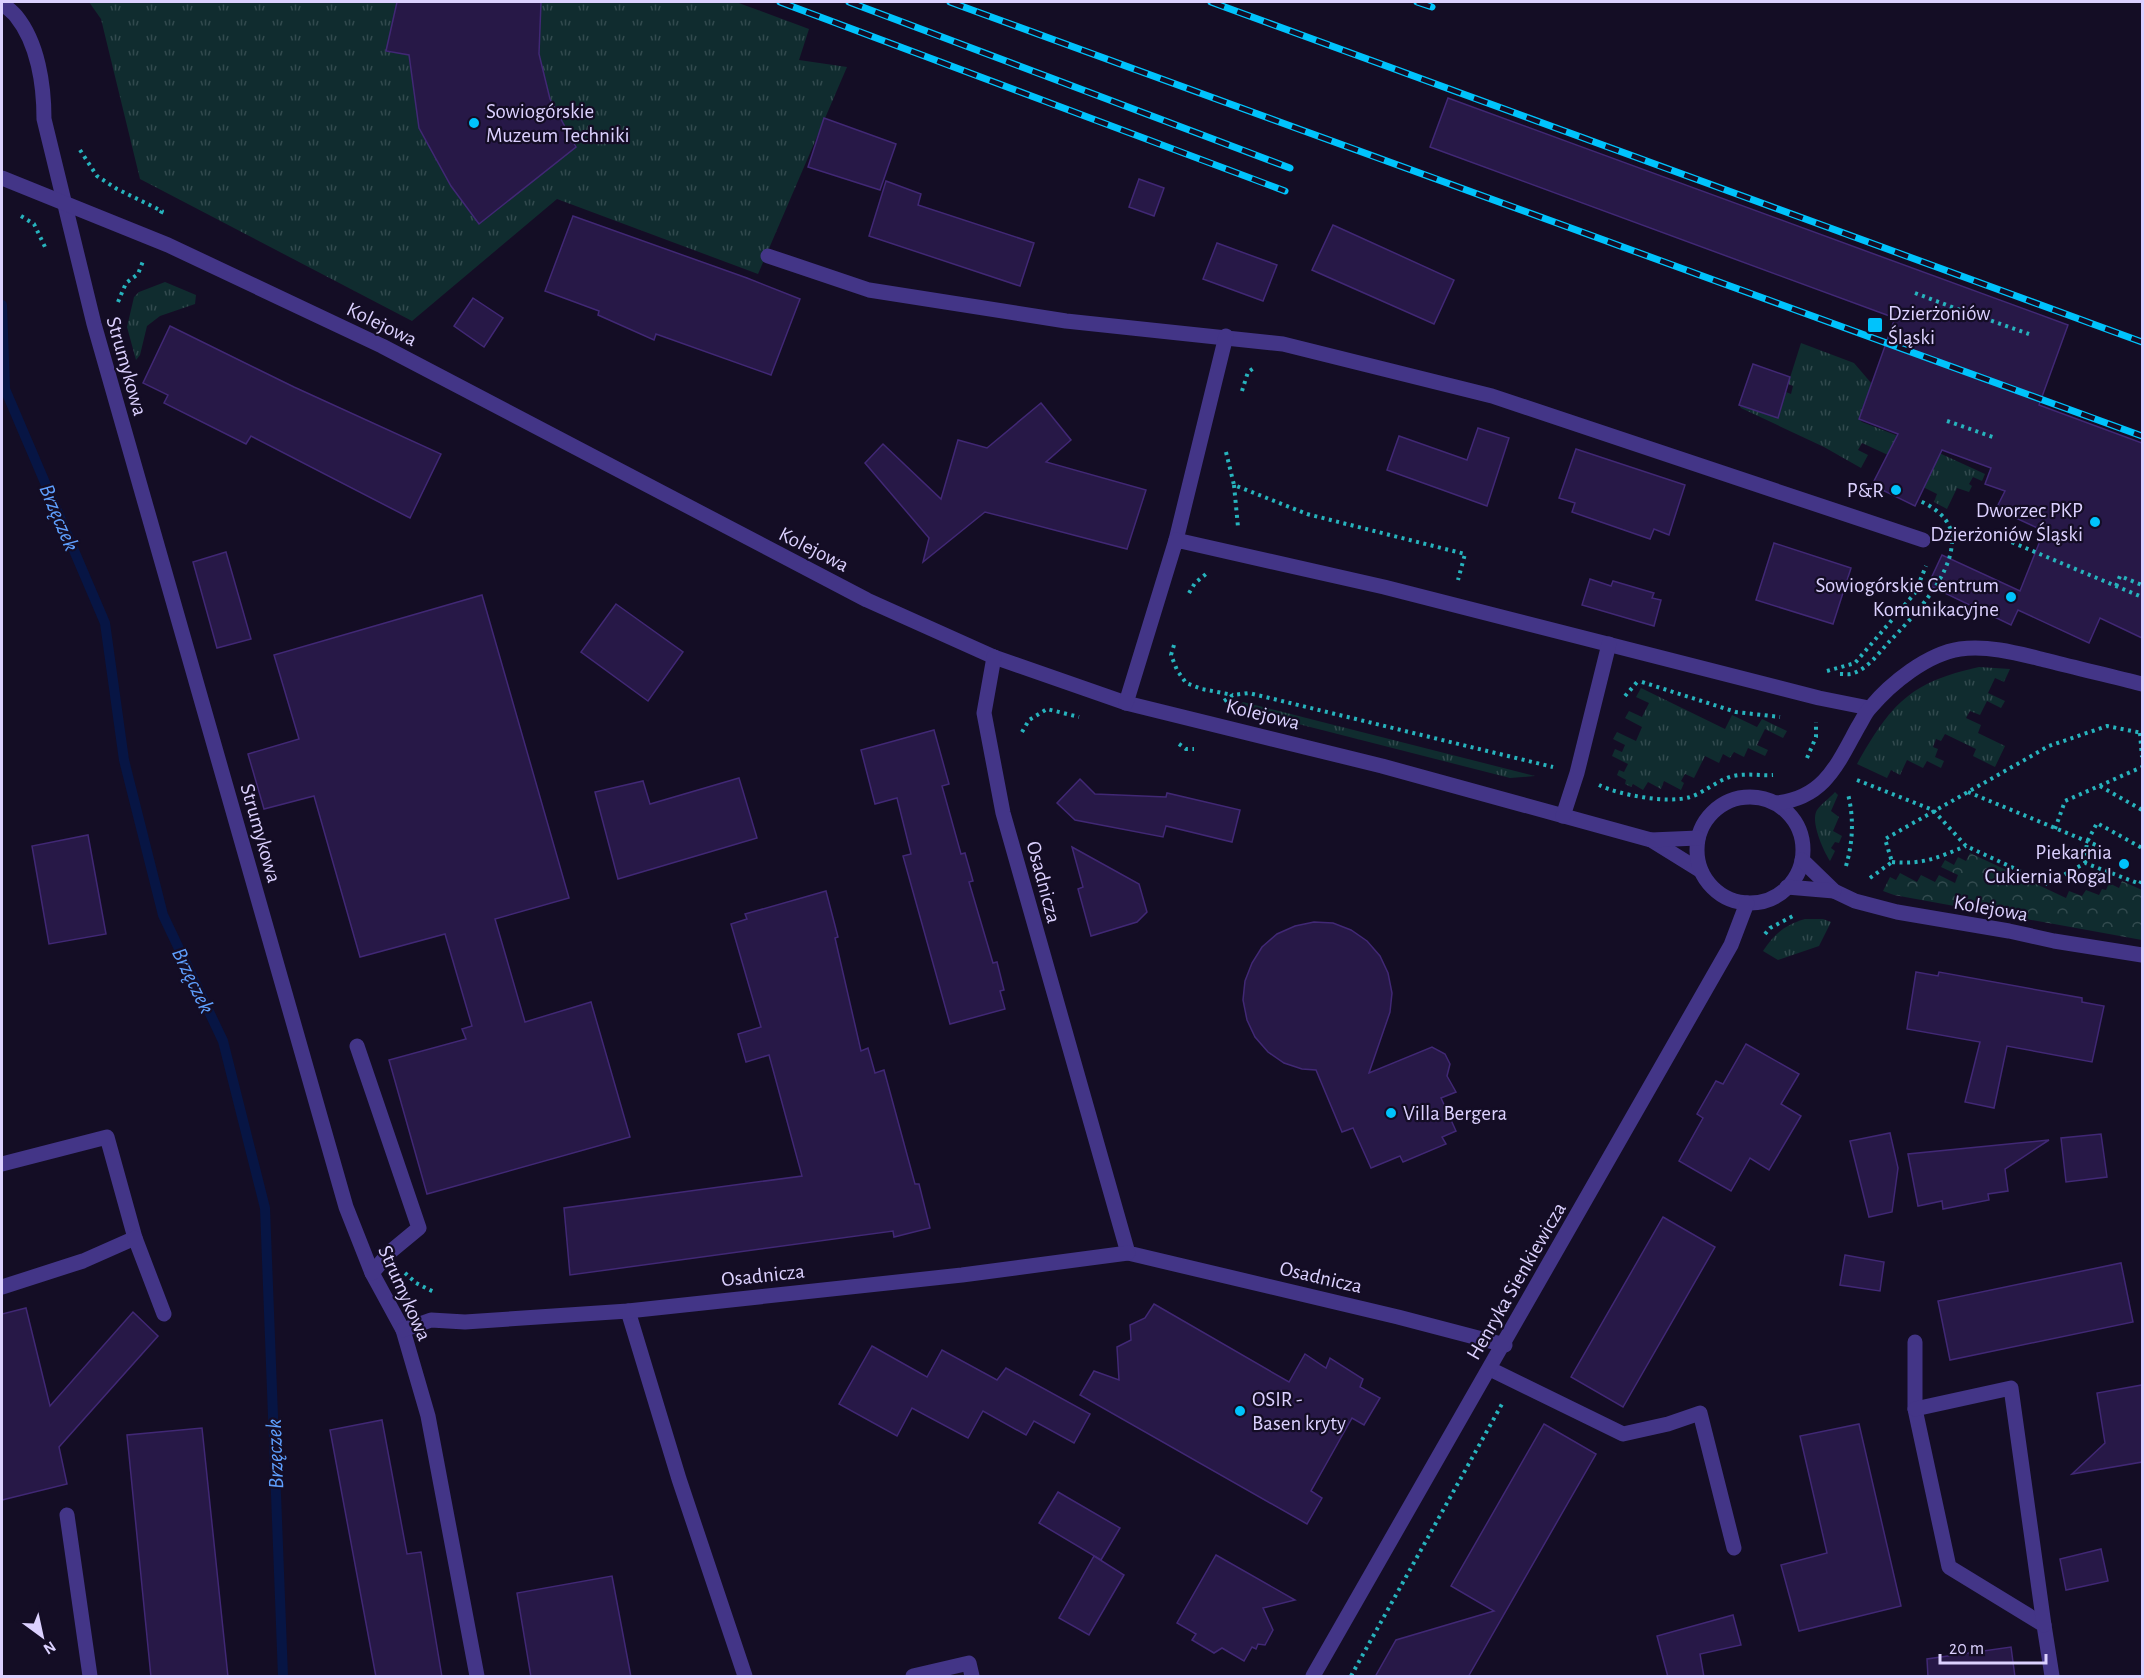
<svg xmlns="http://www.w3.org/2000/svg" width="2144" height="1678" font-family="'Alegreya Sans',sans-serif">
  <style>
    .grass { fill: url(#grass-tufts) }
    .park { fill: url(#park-crowns) }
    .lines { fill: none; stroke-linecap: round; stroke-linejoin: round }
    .stream { stroke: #071544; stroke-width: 10 }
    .building { fill: #271847; stroke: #412875; stroke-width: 1.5 }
    .path { stroke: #27b3bd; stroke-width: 4; stroke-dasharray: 3 4.5; stroke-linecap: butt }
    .minor { stroke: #433587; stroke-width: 15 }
    .rail-casing { stroke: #00c3fc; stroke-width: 7 }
    .rail { stroke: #140d25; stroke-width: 4.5; stroke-dasharray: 14; stroke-linecap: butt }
    .poi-dot { fill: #00c3fc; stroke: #140d25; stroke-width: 2 }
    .labels { text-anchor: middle; stroke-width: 4.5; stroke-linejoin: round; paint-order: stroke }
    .poi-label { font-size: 21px; fill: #dcd1ff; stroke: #140d25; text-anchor: start }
    .street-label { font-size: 21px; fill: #dcd1ff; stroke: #140d25 }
    .water-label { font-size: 22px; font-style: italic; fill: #5fa0ff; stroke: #140d25 }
  </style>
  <defs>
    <pattern id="grass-tufts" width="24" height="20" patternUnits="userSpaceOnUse" patternTransform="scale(1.5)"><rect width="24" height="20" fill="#102c2f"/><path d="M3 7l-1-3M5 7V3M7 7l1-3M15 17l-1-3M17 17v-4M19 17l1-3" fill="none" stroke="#324a4e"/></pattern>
    <pattern id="park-crowns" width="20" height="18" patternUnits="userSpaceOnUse" patternTransform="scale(1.5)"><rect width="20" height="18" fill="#102c2f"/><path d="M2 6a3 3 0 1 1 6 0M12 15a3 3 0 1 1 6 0" fill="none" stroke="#324a4e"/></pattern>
  </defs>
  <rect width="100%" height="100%" fill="#140d25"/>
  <g class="grass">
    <path d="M89 2H736L809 29 799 60 847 67 758 274 557 199 412 321 140 179 101 19Z"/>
    <path d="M165 282 196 295 195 304 160 316 147 326 140 355 136 360 127 327 134 297 139 292Z"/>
    <path d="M1801 343 1854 363 1872 384 1859 419 1862 422 1924 446 1985 474 1982 481 1973 477 1969 484 1972 486 1969 492 1957 488 1947 509 1934 502 1937 494 1921 486 1927 473 1862 443 1858 450 1868 455 1861 468 1824 447 1741 408 1739 405 1778 417 1786 392 1791 394 1793 386 1788 384Z"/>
    <path d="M1979 667 2010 669 2004 682 1995 678 1988 693 2005 701 2001 708 1987 701 1980 715 1970 711 1966 718 1981 725 1978 733 2005 746 1995 767 1973 756 1976 749 1945 734 1941 741 1936 739 1933 747 1938 749 1935 757 1944 761 1941 768 1927 761 1923 768 1907 760 1900 775 1891 770 1887 778 1857 764C1891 704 1910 682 1979 667Z"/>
    <path d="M1641 688 1725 729 1732 715 1757 727 1762 719 1787 731 1783 738 1765 729 1757 745 1768 750 1765 756 1748 748 1744 757 1734 752 1730 758 1723 754 1719 763 1705 756 1694 778 1685 774 1681 781 1684 783 1681 790 1664 781 1661 789 1648 782 1643 790 1633 784 1631 787 1625 784 1626 780 1617 775 1619 770 1624 772 1628 764 1612 756 1615 749 1622 752 1625 745 1613 739 1617 732 1636 741 1642 727 1625 718 1629 711 1642 717 1649 703 1636 697Z"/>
    <path d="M1243 702 1535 776 1510 778 1236 708Z"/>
    <path d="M1835 792 1838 795 1831 811 1839 817 1833 831 1842 836 1839 843 1835 842 1831 848 1835 851 1830 861C1823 850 1810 821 1817 810 1822 803 1830 798 1835 792Z"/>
    <path d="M1805 919H1823L1831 922 1819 946 1778 960 1763 951C1775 933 1785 925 1805 919Z"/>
  </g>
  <path class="park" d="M1970 853 2066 898 2069 891 2082 896 2086 890 2099 895 2102 889 2106 890 2109 883 2119 888 2122 881 2142 890V940L1894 895 1883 891 1890 877 1896 880 1900 873 1917 882 1921 875 1935 882 1939 875 1955 883 1958 875 1941 867 1945 860 1954 865 1958 857 1966 861Z"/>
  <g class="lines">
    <path class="stream" d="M2 305 5 389 105 623 124 760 163 915 223 1041 265 1208 283 1676"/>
  </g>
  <g class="building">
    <path d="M397 2H541L539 54 550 99 576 147 479 224 451 186 419 128 409 55 386 51Z"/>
    <path d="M1448 98 2068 325 2039 405 2142 443V638L2100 618 2089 643 2018 610 2011 625 1928 585 1942 555 2020 591 2044 531 1996 509 2005 491 1985 484 1991 468 1942 450 1915 506 1872 485 1898 434 1859 419 1895 318 1430 147Z"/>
    <path d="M824 118 896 144 880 190 808 167Z"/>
    <path d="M1139 179 1164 188 1154 216 1129 207Z"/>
    <path d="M886 181 921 194 918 205 1034 243 1020 286 869 236Z"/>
    <path d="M573 216 747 278 800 299 771 375 656 334 654 340 598 315 599 311 545 291Z"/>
    <path d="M1333 225 1454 280 1434 324 1312 270Z"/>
    <path d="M1217 243 1277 265 1263 301 1203 279Z"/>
    <path d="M473 298 503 318 484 347 454 326Z"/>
    <path d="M170 326 294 387 441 454 410 518 251 436 246 444 164 403 168 395 143 383Z"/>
    <path d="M1753 364 1790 377 1778 418 1739 405Z"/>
    <path d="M1041 403 1071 440 1046 462 1146 490 1127 549 985 512 923 562 929 538 865 463 883 444 941 499 958 440 987 448Z"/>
    <path d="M1478 428 1509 438 1487 506 1387 470 1399 436 1467 460Z"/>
    <path d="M1576 449 1685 485 1669 535 1654 529 1650 539 1572 512 1575 503 1559 498Z"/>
    <path d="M1774 543 1851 568 1833 624 1756 600Z"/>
    <path d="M226 552 251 639 217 648 193 562Z"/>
    <path d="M1590 579 1611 586 1613 581 1654 593 1652 598 1661 600 1654 626 1582 605Z"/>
    <path d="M482 595 569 898 495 919 525 1022 591 1002 630 1137 427 1194 389 1060 466 1039 462 1029 472 1026 445 934 360 957 314 796 264 809 248 754 299 739 274 655Z"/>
    <path d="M616 604 683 652 648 701 581 652Z"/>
    <path d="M934 730 949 784 942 786 961 854 965 853 973 881 969 882 993 963 997 962 1004 990 1000 991 1005 1009 950 1024 903 856 911 854 897 798 875 804 861 750Z"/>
    <path d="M739 778 757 838 618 879 595 792 643 781 650 804Z"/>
    <path d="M1080 779 1095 794 1166 797 1167 793 1240 810 1232 842 1166 826 1163 837 1075 820 1057 803Z"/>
    <path d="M88 835 106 934 49 944 32 846Z"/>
    <path d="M1072 847 1139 884 1147 912 1137 922 1091 936 1078 889 1083 887Z"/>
    <path d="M826 891 838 937 835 938 861 1051 868 1048 875 1073 884 1070 915 1184H919L930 1228 894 1237 893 1231 570 1275 564 1208 802 1176 769 1055 746 1062 738 1034 761 1027 731 924 747 919 745 914Z"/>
    <path d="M1314 922 1333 923 1351 930 1367 941 1380 956 1388 973 1392 993 1390 1012 1369 1073 1432 1047 1445 1054 1450 1064 1447 1076 1456 1092 1441 1098 1456 1131 1442 1137 1446 1144 1403 1162 1400 1156 1371 1168 1353 1128 1342 1132 1316 1070 1302 1069 1284 1063 1268 1052 1255 1037 1247 1020 1243 1000 1245 981 1252 963 1262 947 1277 934 1295 926Z"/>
    <path d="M1916 972 1938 976 1939 972 2082 998V1002L2104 1006 2092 1062 2007 1046 1994 1108 1965 1102 1980 1042 1907 1029Z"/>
    <path d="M1746 1044 1799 1074 1781 1104 1801 1116 1769 1170 1750 1158 1731 1191 1679 1161 1703 1118 1697 1114 1716 1081 1723 1084Z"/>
    <path d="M1890 1133 1898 1168 1892 1212 1869 1217 1850 1141Z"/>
    <path d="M2101 1134 2107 1177 2066 1182 2061 1138Z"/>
    <path d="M2049 1140 2005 1169 2008 1191 1988 1194 1989 1200 1943 1209 1942 1201 1918 1206 1908 1154Z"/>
    <path d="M1663 1217 1715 1247 1623 1407 1571 1377Z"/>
    <path d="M1845 1255 1884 1262 1880 1291 1840 1285Z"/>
    <path d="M2121 1263 2133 1322 1950 1360 1938 1301Z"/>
    <path d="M1154 1304 1289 1382 1305 1354 1326 1368 1330 1358 1363 1379 1360 1387 1380 1398 1364 1425 1352 1418 1311 1491 1322 1498 1307 1524 1080 1395 1094 1371 1119 1380 1117 1347 1131 1340 1130 1325 1145 1318Z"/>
    <path d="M26 1308 50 1406 133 1312 158 1336 59 1447 67 1484 2 1500V1314Z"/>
    <path d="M872 1346 927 1377 942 1350 997 1380 1006 1368 1090 1414 1074 1443 1034 1421 1026 1435 983 1411 968 1438 912 1408 897 1436 839 1404Z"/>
    <path d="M2142 1385V1462L2072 1474 2105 1443 2097 1393Z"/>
    <path d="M382 1420 407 1554 421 1552 442 1677H376L330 1430Z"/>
    <path d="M1544 1424 1596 1454 1468 1677H1375L1396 1640 1494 1611 1451 1586Z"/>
    <path d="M1859 1424 1901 1606 1799 1631 1781 1565 1827 1553 1800 1436Z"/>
    <path d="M202 1428 228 1677H151L127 1435Z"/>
    <path d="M1058 1492 1120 1528 1101 1560 1039 1523Z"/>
    <path d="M2101 1549 2108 1581 2066 1590 2060 1559Z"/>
    <path d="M1216 1555 1295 1600 1263 1608 1273 1630 1265 1645 1258 1644 1256 1649 1252 1647 1244 1661 1222 1648 1214 1653 1192 1640 1196 1634 1177 1623Z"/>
    <path d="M1094 1556 1124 1575 1089 1635 1059 1618Z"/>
    <path d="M612 1576 631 1677H531L517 1593Z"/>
    <path d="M1733 1615 1741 1645 1700 1654 1704 1677H1668L1657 1636Z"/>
    <path d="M2011 1647 2015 1677H1928L1927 1659Z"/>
  </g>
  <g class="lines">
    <g class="path">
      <path d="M80 150 97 176 117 189 162 211 160 215"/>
      <path d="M21 216 34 224 46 249"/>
      <path d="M1915 293 1960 310"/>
      <path d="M118 302 126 283 138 274 143 261"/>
      <path d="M1984 318 2029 334"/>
      <path d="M1242 391 1248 372 1255 367"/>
      <path d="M1947 421 1993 437"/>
      <path d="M1226 452 1234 485 1307 514 1465 554 1458 580"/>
      <path d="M1234 485 1238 527"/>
      <path d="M1953 537 1997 536 2142 597"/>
      <path d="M2116 586 2120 576 2142 585"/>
      <path d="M1189 593 1195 583 1206 574"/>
      <path d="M1174 645 1171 655 1177 670 1186 683 1202 689 1233 695"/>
      <path d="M1827 671 1855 663 1915 593 1926 566"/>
      <path d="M1840 674C1845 674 1850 675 1854 673 1868 668 1878 654 1888 643 1912 618 1953 576 1952 539 1952 519 1934 507 1918 500"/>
      <path d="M1642 682 1736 712 1780 717"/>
      <path d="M1625 696 1638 681"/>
      <path d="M1224 701 1233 695 1249 693 1553 767"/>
      <path d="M1022 732 1029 720 1047 709 1079 717"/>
      <path d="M2140 733 2142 757"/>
      <path d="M1179 744 1186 749H1194"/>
      <path d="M1807 758 1816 737V722"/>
      <path d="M1857 780 1933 810 1966 846 2048 884 2085 863 2140 884 2142 880"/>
      <path d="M1599 785C1619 795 1668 804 1690 797 1703 793 1714 783 1727 778 1742 772 1757 776 1773 775"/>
      <path d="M2100 786 2142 810"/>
      <path d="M1968 792 2096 845"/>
      <path d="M2055 829 2065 801 2142 767"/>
      <path d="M1892 862C1923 865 1939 857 1966 846"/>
      <path d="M2085 863 2087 842 2097 823 2142 848"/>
      <path d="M1846 866C1853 842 1854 818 1848 794"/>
      <path d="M2141 874H2142"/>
      <path d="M1870 878 1892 862 1885 839 2049 746 2107 726 2142 733"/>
      <path d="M1765 934 1770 928 1793 916"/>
      <path d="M405 1273 416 1283 436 1293"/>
      <path d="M1351 1676 1502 1404"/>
    </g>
    <g class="minor">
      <path d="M2 3C6 7 12 11 16 16 38 43 44 85 44 119L94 324 346 1207 372 1273 403 1330 428 1416 477 1676"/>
      <path d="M2 178 168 245 382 346 867 600 994 657 1126 703 1382 766 1651 840 1701 871"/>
      <path d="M768 256 869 290 1066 321 1283 344 1492 396 1923 540"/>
      <path d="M1176 540 1226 336"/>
      <path d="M994 657 984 713 1003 813 1128 1253 1398 1317 1505 1345"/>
      <path d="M1126 703 1176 540 1384 587 1819 698 1869 708"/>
      <circle cx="1750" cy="850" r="53"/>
      <path d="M1776 803C1824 798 1837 765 1858 727 1862 721 1865 713 1870 708 1891 683 1927 654 1960 649 1990 645 2020 654 2049 661 2080 669 2111 676 2142 684"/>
      <path d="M1563 816 1577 773 1609 644"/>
      <path d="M1651 840 1698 838"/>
      <path d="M1802 860 1834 891 1855 901 1897 912 2009 931 2054 941 2142 955"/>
      <path d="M1787 887 1834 891"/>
      <path d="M357 1046 419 1228 390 1252 372 1273"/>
      <path d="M2 1164 107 1137 135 1238 83 1261 2 1287"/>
      <path d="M135 1238 164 1314"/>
      <path d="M628 1311 679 1479 745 1676"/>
      <path d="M403 1330 431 1320 465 1322 628 1311 962 1275 1128 1253"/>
      <path d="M1915 1342V1409L1949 1567 2044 1625 2052 1676"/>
      <path d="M1490 1369 1623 1434 1668 1424 1700 1413 1734 1548"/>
      <path d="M1915 1409 2011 1388 2044 1625"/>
      <path d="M67 1515 90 1676"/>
      <path d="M913 1676 969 1663 972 1676"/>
      <path d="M1313 1676 1731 945 1747 903"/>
    </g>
    <defs>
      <g id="rail">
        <path d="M780 2 1285 191"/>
        <path d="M849 2 1290 168"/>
        <path d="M950 2 2142 436"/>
        <path d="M1211 2 2142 342"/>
        <path d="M1417 2 1432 7"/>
      </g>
    </defs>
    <use href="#rail" class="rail-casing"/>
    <use href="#rail" class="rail"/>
  </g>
  <g class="poi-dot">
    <circle cx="474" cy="123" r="6"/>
    <rect x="1867" y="317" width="16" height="16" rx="3"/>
    <circle cx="1896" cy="490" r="6"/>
    <circle cx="2095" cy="522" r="6"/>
    <circle cx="2011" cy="597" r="6"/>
    <circle cx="2124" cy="864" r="6"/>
    <circle cx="1391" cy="1113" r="6"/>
    <circle cx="1240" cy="1411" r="6"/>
  </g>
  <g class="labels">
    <g class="poi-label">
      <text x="486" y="118">Sowiogórskie<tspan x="486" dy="24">Muzeum Techniki</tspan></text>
      <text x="1888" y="320">Dzierżoniów<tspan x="1888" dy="24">Śląski</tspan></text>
      <text x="1884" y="497" text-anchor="end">P&amp;R</text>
      <text x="2083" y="517" text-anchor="end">Dworzec PKP<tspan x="2083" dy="24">Dzierżoniów Śląski</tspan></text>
      <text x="1999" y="592" text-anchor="end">Sowiogórskie Centrum<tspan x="1999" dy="24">Komunikacyjne</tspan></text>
      <text x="2112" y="859" text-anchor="end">Piekarnia<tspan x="2112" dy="24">Cukiernia Rogal</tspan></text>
      <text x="1403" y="1120">Villa Bergera</text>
      <text x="1252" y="1406">OSIR -<tspan x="1252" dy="24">Basen kryty</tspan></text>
    </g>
    <g class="street-label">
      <text transform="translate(382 324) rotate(26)" y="7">Kolejowa</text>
      <text transform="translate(127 366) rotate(74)" y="7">Strumykowa</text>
      <text transform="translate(814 549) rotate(27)" y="7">Kolejowa</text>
      <text transform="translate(1263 714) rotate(14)" y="7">Kolejowa</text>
      <text transform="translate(261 833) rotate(74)" y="7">Strumykowa</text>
      <text transform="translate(1044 882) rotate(75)" y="7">Osadnicza</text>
      <text transform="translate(1991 908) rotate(10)" y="7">Kolejowa</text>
      <text transform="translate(763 1275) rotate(-6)" y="7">Osadnicza</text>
      <text transform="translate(1321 1277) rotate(13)" y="7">Osadnicza</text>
      <text transform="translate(1516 1281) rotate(-60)" y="7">Henryka Sienkiewicza</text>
      <text transform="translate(405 1293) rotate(66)" y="7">Strumykowa</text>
    </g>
    <g class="water-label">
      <text transform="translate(60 517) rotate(67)" y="8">Brzęczek</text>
      <text transform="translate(194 980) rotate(64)" y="8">Brzęczek</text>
      <text transform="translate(274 1454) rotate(-92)" y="8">Brzęczek</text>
    </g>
  </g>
  <rect width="2144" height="1678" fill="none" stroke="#dcd1ff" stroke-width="6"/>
  <g transform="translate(42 1636) rotate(147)" stroke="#140d25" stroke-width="4.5" paint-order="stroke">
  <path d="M0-4.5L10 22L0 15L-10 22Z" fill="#dcd1ff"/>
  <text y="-9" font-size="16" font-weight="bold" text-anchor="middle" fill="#dcd1ff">N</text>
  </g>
  <path d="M1940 1654v9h106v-9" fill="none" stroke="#dcd1ff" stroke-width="3"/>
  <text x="1949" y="1654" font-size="18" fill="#dcd1ff" stroke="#140d25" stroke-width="4.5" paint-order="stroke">20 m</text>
</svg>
